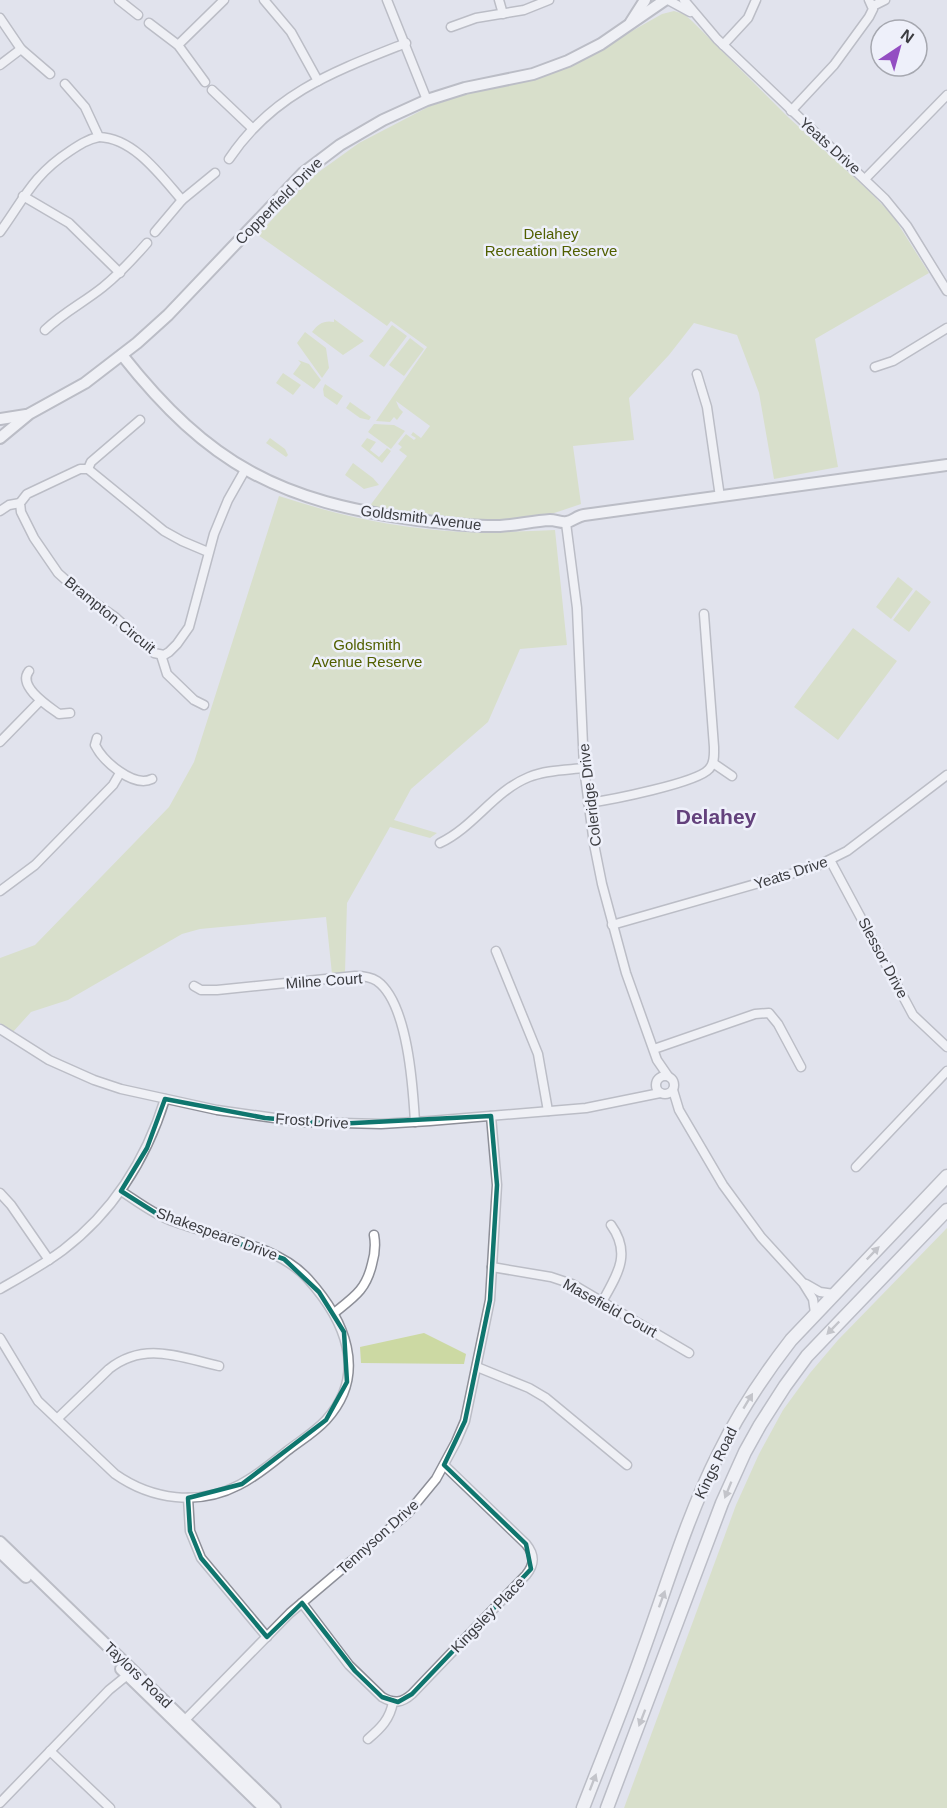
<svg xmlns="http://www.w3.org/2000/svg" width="947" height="1808" font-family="Arial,sans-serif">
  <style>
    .green { fill: #ccd9a3 }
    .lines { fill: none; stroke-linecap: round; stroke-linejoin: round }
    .minor-casing { stroke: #8d8f98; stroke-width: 11 }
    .tertiary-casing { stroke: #8d8f98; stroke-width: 14 }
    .secondary-casing { stroke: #8d8f98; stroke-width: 14 }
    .primary-casing { stroke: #8d8f98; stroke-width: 15 }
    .minor { stroke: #fff; stroke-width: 8 }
    .tertiary { stroke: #fff; stroke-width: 10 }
    .secondary { stroke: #fff; stroke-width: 10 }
    .primary { stroke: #fff; stroke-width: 12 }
    .oneway { fill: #9d9ea0 }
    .marked { fill: none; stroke: #0f766e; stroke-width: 4.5; stroke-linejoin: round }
    .labels { text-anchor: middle; stroke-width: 5; stroke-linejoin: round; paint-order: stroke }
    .street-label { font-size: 15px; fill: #3b3c40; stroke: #eef0fa }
    .park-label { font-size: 15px; fill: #515f00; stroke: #eef0fa }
    .district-label { font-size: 21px; font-weight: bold; fill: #63417c; stroke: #eef0fa }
  </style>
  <rect width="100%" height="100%" fill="#e1e3ed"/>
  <g class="green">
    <path d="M674 11 684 14 692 21 788 117 869 191 893 216 929 273 815 339 838 467 774 479 759 393 737 335 694 323 669 355 629 398 634 440 573 446 581 504C568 508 554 514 541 516 484 525 425 520 369 507L407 456 399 450 402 447 398 444 406 434 414 440 416 438 411 435 413 432 421 438 430 426 396 401 399 408 403 412 397 420 394 417 390 422 376 421 427 347 391 321 387 326 258 235 309 179 359 143 430 106 467 94 549 75 586 57 662 14Z"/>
    <path d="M334 319 364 341 343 355 312 332C318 324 324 320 334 322Z"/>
    <path d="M392 325 407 336 384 367 369 356Z"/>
    <path d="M305 332 326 348 329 368 322 378 297 343Z"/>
    <path d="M410 338 424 349 404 376 389 365Z"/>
    <path d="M298 360 309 364 321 380 314 389 293 374 301 363Z"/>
    <path d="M283 373 301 385 293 395 276 383Z"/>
    <path d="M325 384 343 396 337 405 324 396 323 389Z"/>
    <path d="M350 402 371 417 369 420 360 418 346 408Z"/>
    <path d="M374 424 394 425 405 431 391 449 368 432Z"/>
    <path d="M270 438 285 449 288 455 286 457 266 443Z"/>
    <path d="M367 438 376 442 370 450 379 457 387 448 391 451 382 463 361 446Z"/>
    <path d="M353 463 373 478 379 485 364 489 345 475Z"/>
    <path d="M279 496C339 516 400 529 463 532 493 533 524 531 555 530L567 645 520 649 488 722 411 789 394 820 437 833 430 838 390 827 347 903 345 973 332 974 326 917 200 929 182 934 68 1000 31 1012 12 1033 0 1023V958L35 945 169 807 194 762Z"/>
    <path d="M898 577 913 589 891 619 876 607Z"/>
    <path d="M916 590 931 602 909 632 893 620Z"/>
    <path d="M853 628 897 661 838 740 794 707Z"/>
    <path d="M947 1228V1808H624L736 1505 759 1454 783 1410 810 1373 838 1340Z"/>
    <path d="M424 1333 466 1354 464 1364 361 1363 360 1347Z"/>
  </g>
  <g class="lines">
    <defs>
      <g id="minor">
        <path d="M119 0 138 15"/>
        <path d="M264 0 291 32 318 81"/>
        <path d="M387 0 427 100"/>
        <path d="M499 0 503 14"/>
        <path d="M668 0 690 12"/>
        <path d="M684 0 717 39 885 199 907 226 947 291"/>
        <path d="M873 6 885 0"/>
        <path d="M0 18 21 49 50 74"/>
        <path d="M149 23 178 45 205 82"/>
        <path d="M451 27 476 18 524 10 549 0"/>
        <path d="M178 45 224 0"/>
        <path d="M723 45 748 18 756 0"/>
        <path d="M0 65 21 49"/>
        <path d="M65 84 85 107 99 137C134 138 161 176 182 200"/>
        <path d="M212 90 252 128"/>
        <path d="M791 111 834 65 869 17 873 9 869 0"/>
        <path d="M229 159C273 93 335 71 406 43"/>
        <path d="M865 179 947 95"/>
        <path d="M23 196 69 223 120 273"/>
        <path d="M0 232C24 199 33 175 70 151 79 145 88 139 99 137"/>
        <path d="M155 232 182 200 215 173"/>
        <path d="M45 330C64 312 83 303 103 287 119 274 133 259 147 243"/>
        <path d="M875 367 893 361 947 328"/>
        <path d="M697 374 707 407 720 497"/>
        <path d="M88 469 91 462 140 420"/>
        <path d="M0 511 9 505 20 503"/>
        <path d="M566 523 577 608 584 768 594 844 602 884 626 973 657 1060 668 1076"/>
        <path d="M208 552 182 541 164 531 88 469H80L27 494 20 503 21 512 34 538 58 573 78 591 115 617 154 653 164 655 169 652 177 644 189 627 214 534 228 500 245 470"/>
        <path d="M161 655 167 674 194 700 204 705"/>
        <path d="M29 671C17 686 48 706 59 714L70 713"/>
        <path d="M97 738 95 745C103 761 133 788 152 779"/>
        <path d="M0 742 40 701"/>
        <path d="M713 763 732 776"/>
        <path d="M588 803C610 800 697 783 709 769 715 763 714 754 714 747L704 614"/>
        <path d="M440 843C474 827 494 791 529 777 546 770 566 770 584 768"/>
        <path d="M830 860 913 1015 947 1047"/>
        <path d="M0 891 35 865 113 785 120 773"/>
        <path d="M612 925 815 867 847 851 947 775"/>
        <path d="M496 951 538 1054 548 1111"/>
        <path d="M194 986 201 990H217L355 976C362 976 371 977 377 981 408 1003 413 1088 415 1122"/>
        <path d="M0 1029 49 1060 94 1080 121 1089 217 1110 303 1122 381 1124 430 1121 586 1108 660 1093"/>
        <path d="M654 1049 755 1014 769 1013 778 1024 801 1067"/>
        <circle cx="665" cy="1085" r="9"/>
        <path d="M673 1090 679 1110 723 1185 761 1237 803 1283 813 1299 815 1313"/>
        <path d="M856 1167 947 1071"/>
        <path d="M0 1193 11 1205 49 1260"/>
        <path d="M492 1267 551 1277 572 1284 689 1353"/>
        <path d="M806 1284 820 1292 834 1294"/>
        <path d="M0 1289C21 1277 43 1265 63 1250 114 1211 146 1160 165 1099"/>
        <path d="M602 1302C617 1275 632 1254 611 1225"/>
        <path d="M334 1313C354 1297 366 1290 372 1264 375 1254 376 1246 374 1235"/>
        <path d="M0 1338 38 1401 115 1474C152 1500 199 1506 239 1485 257 1476 272 1463 287 1451 300 1441 315 1432 326 1420 369 1373 344 1319 308 1279 276 1243 215 1238 172 1221 153 1214 138 1202 121 1191"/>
        <path d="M477 1367 529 1388 546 1398 627 1465"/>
        <path d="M57 1419 109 1369C144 1341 179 1357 219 1366"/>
        <path d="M188 1498 190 1531 201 1558 267 1637"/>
        <path d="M302 1603 349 1665 382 1697C394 1704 402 1703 412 1694L526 1575C535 1564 535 1555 526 1544L444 1465"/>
        <path d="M182 1723 290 1613 408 1513 436 1479 456 1442 465 1421 490 1300 497 1185 491 1116"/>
        <path d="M368 1739C381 1728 390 1719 393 1702"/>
        <path d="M50 1751 110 1808"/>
        <path d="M0 1803 109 1690 130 1673"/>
      </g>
      <g id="tertiary">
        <path d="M631 22 645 0"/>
        <path d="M122 355C209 465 280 502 418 520 445 523 473 527 500 526 517 525 533 521 550 520 556 520 561 523 567 522 573 521 577 516 584 515L947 465"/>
        <path d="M0 419 26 415"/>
        <path d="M0 438 29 414 85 383 137 343 168 315 303 173 340 145 383 120 427 100 465 88 533 74 568 61 601 44 665 0"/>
      </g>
      <g id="secondary">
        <path d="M0 1542 275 1808"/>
        <path d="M0 1552 26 1577"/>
        <path d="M121 1669 264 1808"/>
      </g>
      <g id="primary">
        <path d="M583 1808C603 1756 625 1703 643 1651 667 1585 687 1517 718 1455 738 1414 763 1376 791 1340L947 1176"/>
        <path d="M607 1808 722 1503 745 1452 760 1425 785 1386 807 1356 947 1210"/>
      </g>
    </defs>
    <use href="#minor" class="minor-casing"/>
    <use href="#tertiary" class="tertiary-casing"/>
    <use href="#secondary" class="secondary-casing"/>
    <use href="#primary" class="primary-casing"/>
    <use href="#minor" class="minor"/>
    <use href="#tertiary" class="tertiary"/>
    <use href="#secondary" class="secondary"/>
    <use href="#primary" class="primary"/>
  </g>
  <defs><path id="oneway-solid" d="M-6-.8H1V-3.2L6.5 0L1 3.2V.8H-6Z" transform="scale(1.5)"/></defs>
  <g class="oneway">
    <use href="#oneway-solid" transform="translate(873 1253) rotate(-46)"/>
    <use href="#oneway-solid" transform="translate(833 1328) rotate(134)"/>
    <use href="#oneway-solid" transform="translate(748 1401) rotate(-59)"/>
    <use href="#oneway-solid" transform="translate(728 1490) rotate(112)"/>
    <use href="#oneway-solid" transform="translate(662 1599) rotate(-70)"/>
    <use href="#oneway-solid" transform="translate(642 1718) rotate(111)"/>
    <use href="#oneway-solid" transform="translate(593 1782) rotate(-69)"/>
  </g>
  <path d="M0 0H947V1808H0ZM165 1099 265 1118 335 1124 491 1116 497 1185 490 1300 465 1421 444 1465 526 1544 531 1569 412 1694 398 1702 382 1697 355 1671 302 1603 267 1637 201 1558 190 1531 188 1498 242 1484 326 1420 347 1382 344 1332 319 1292 284 1259 162 1217 121 1191 147 1148Z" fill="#e1e3ed" fill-opacity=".55" fill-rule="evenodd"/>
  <path class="marked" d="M165 1099 265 1118 335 1124 491 1116 497 1185 490 1300 465 1421 444 1465 526 1544 531 1569 412 1694 398 1702 382 1697 355 1671 302 1603 267 1637 201 1558 190 1531 188 1498 242 1484 326 1420 347 1382 344 1332 319 1292 284 1259 162 1217 121 1191 147 1148Z"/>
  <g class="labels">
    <g class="street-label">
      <text transform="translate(830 146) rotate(42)" y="5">Yeats Drive</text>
      <text transform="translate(279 201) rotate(-45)" y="5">Copperfield Drive</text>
      <text transform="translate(421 518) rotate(7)" y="5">Goldsmith Avenue</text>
      <text transform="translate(110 615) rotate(39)" y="5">Brampton Circuit</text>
      <text transform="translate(590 795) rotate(-97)" y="5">Coleridge Drive</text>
      <text transform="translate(791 873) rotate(-18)" y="5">Yeats Drive</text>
      <text transform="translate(883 958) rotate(62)" y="5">Slessor Drive</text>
      <text transform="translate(324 981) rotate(-4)" y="5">Milne Court</text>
      <text transform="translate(312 1121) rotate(4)" y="5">Frost Drive</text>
      <text transform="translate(217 1234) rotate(20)" y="5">Shakespeare Drive</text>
      <text transform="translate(610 1308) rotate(29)" y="5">Masefield Court</text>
      <text transform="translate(716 1463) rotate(-64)" y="5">Kings Road</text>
      <text transform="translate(378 1537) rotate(-42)" y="5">Tennyson Drive</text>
      <text transform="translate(488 1615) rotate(-46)" y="5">Kingsley Place</text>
      <text transform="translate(138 1675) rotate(44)" y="5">Taylors Road</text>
    </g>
    <g class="park-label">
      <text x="551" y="239">Delahey<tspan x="551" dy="17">Recreation Reserve</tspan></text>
      <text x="367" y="650">Goldsmith<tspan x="367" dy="17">Avenue Reserve</tspan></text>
    </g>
    <g class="district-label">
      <text x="716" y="824">Delahey</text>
    </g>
  </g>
  <g transform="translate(899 48) rotate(36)"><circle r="28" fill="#eef0fa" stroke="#a6a8b0" stroke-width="1.5"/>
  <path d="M0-4.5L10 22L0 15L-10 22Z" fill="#934ec2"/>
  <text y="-9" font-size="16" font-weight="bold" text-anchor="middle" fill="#3b3c40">N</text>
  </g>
</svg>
